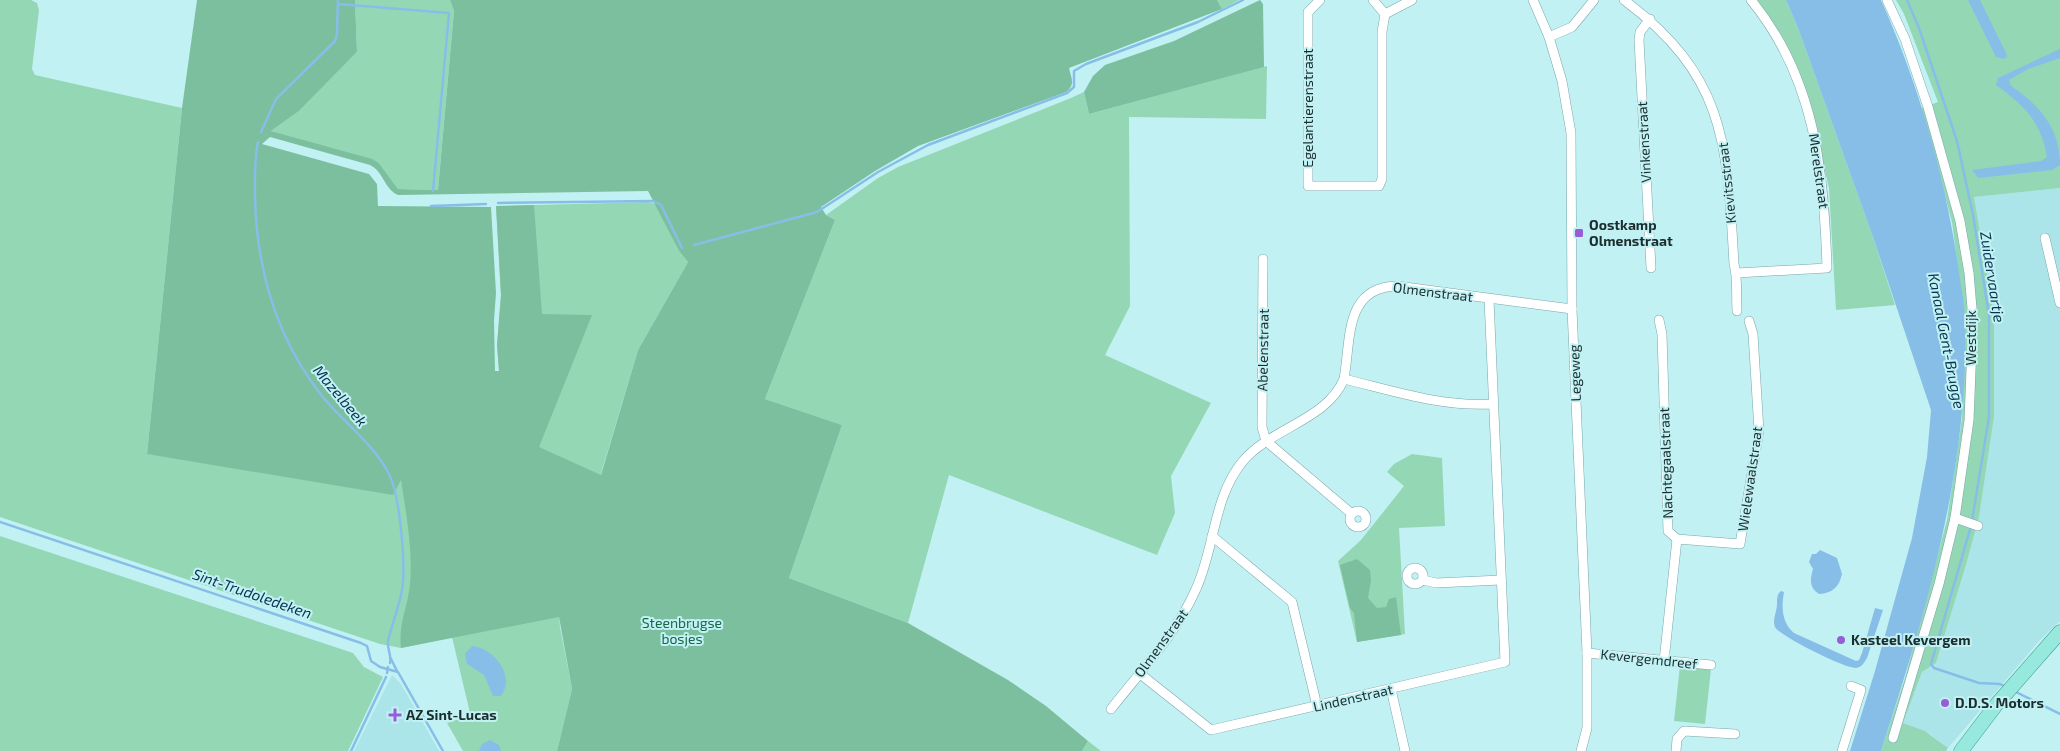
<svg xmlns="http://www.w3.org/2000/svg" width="2060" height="751" font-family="'Exo 2',sans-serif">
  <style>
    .built { fill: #ace5e9 }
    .green { fill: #94d7b5 }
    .forest { fill: #7cbf9e; fill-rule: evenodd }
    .water { fill: #87bee8 }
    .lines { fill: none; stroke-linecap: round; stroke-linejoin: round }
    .stream { stroke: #87bee8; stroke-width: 2.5 }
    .minor-casing { stroke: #79a6aa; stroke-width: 10 }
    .primary-casing { stroke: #3f9e91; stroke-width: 15 }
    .minor { stroke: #fff; stroke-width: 9 }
    .primary { stroke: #97e9dd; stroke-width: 14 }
    .poi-dot { fill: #965ed6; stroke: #c2f1f4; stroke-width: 2 }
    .labels { text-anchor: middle; stroke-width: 4; stroke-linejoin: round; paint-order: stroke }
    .street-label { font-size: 14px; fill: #1b2e2f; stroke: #c2f1f4 }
    .poi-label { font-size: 14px; font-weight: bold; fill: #1b2e2f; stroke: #c2f1f4; text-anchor: start }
    .park-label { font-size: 14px; fill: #186747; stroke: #c2f1f4 }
    .water-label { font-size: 15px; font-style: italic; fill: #073450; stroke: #c2f1f4 }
  </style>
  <rect width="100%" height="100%" fill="#c2f1f4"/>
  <g class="built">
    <path d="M2060 188V621L2039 641 1948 748 1930 734 1903 723 1922 672 1936 663 1966 565 1979 517 1994 417V315L1974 197Z"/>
    <path d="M392 675 401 684 439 751H354Z"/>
  </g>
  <g class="green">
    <path d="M0 0H31L37 3 39 10 32 69 35 75 182 108 147 454 401 479 322 386 499 371 497 345 501 295 496 206 648 202 656 204 679 251 688 262 638 350 600 477 553 548 560 627 572 689 557 751H463L447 723 468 716 470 713 452 637 401 648 380 644 0 517Z"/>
    <path d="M355 0H450L454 11 438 190 398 189 379 163 271 131 299 111 357 52Z"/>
    <path d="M1217 0H1239L1222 9Z"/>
    <path d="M1757 0H1786L1798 28 1873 237 1895 305 1836 310 1829 188 1809 103 1791 55Z"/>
    <path d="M1896 0H2060V188L1974 197 1994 315V417L1979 517 1966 565 1936 663 1922 672 1903 723 1925 731 1948 748 1946 751H1881L1905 678 1947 520 1962 419 1965 321 1952 222 1921 108 1938 102 1904 14Z"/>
    <path d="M1267 66 1266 119 1129 117 1130 306 1105 355 1211 403 1171 476 1175 513 1157 555 949 475 908 623 789 578 842 425 765 399 835 220 826 215 878 178 898 167 1071 98 1084 92 1089 114Z"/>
    <path d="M1412 454 1442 458 1445 526 1399 528 1405 634 1357 642 1338 561 1361 540 1404 486 1387 472 1394 464Z"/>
    <path d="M0 536 353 653 364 667 383 677 348 751H0Z"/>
    <path d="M1680 665 1711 669 1705 724 1674 721Z"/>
    <path d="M1088 741 1101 751H1082Z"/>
  </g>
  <g class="forest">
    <path d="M197 0H355L357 52 299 111 271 131 372 159 379 163 398 189 438 190 454 11 450 0H1217L1222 9 1069 68C1071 78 1076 84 1066 92L918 146 875 171 821 207 826 215 835 220 765 399 842 425 789 578 908 623 1008 680 1046 706 1088 741 1082 751H557L572 689 559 617 401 648C398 625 408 606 410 584 413 550 406 513 401 480L393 495 147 454 182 108ZM270 137 370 165C384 172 384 189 398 195L648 191 679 251 688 262 638 350 601 475 539 447 592 315 542 314 534 205 496 206 501 295 497 345 499 371H495L494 320 496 293 491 207 378 206 377 184 369 174 262 144Z"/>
    <path d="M1260 0 1263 4 1264 67 1089 114 1084 92 1093 76 1105 65 1174 41Z"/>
    <path d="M1357 559 1370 570 1371 580 1368 598 1377 608 1386 607 1389 599 1396 597 1401 635 1357 642 1354 613 1350 608 1340 565Z"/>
  </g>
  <g class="water">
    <path d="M1786 0H1881C1919 85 1946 179 1959 272 1961 288 1965 305 1965 322 1969 470 1926 612 1881 751H1850L1875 671 1912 538 1927 457 1931 410 1873 237 1798 28Z"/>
    <path d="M1968 0H1980L2006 53 2007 57 2004 59 1996 57Z"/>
    <path d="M2060 49V58L2028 69 2009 80 2011 86C2039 105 2060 127 2060 165L2052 170 1978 178 1972 170 2041 161 2047 157C2041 122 2025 106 1996 85L1998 78Z"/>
    <path d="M1820 550 1837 558 1842 574C1839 587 1833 593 1819 594 1809 588 1810 579 1813 569L1809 562 1812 554H1816Z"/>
    <path d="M1781 591 1784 592C1781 607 1782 623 1794 633L1856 661 1859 660 1862 653 1875 608 1883 610 1867 658C1864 663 1862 667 1856 668 1845 669 1778 635 1775 627 1772 621 1777 611 1777 604 1777 599 1777 594 1781 591Z"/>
    <path d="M472 646C494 648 516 676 501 696H493L484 675 467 664 465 654Z"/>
    <path d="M490 740 499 745 501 751H479L482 744Z"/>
  </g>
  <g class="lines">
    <g class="stream">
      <path d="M1907 0 1919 28 1957 141 1973 215 1989 315V417L1972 521"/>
      <path d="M338 4 449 13 433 191"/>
      <path d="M261 132 276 99 335 41 337 34 338 0"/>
      <path d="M258 142C254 160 255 180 255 199 257 271 277 339 322 396 343 422 374 444 389 474 400 495 406 566 402 590 399 607 392 624 388 641 387 649 392 656 390 663"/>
      <path d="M498 203 653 201 661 205 682 248"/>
      <path d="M431 206 486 204"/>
      <path d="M694 245 817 212 878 172 928 145 1067 93 1074 87V71L1086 64 1198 22 1243 0"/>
      <path d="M0 522 361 643 367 646 371 661 380 667 398 672 443 751"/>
      <path d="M1971 526 1931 664 1934 668 1979 683 2000 684 2006 687"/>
      <path d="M391 659 397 671"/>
      <path d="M387 673 388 667"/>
      <path d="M2014 691 2060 714"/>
      <path d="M351 751 386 677"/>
    </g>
    <defs>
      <g id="minor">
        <path d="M1320 0 1308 12V186H1379L1382 179V32L1385 14 1373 0"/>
        <path d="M1533 0 1549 37 1562 81 1571 133 1572 309 1587 653V728L1581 751"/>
        <path d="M1624 0C1727 77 1727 145 1734 264 1738 278 1736 295 1737 311"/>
        <path d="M1887 0 1905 39 1928 107 1960 221 1969 273 1973 320 1969 420 1955 518 1939 584 1893 738"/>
        <path d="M1385 14 1412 0"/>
        <path d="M1650 19 1640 32 1639 40 1651 268"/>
        <path d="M1549 37 1572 27 1594 0"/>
        <path d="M2045 238 2060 303"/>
        <path d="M1263 259 1262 427 1266 441 1352 514"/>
        <path d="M1737 273 1827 268C1824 171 1815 78 1751 0"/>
        <path d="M1659 320 1662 334 1668 531 1677 539 1740 544 1759 431 1753 334 1749 321"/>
        <path d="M1344 379C1394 391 1441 407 1493 404"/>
        <circle cx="1358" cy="519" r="8"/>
        <path d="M1955 518 1978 526"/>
        <path d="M1212 536 1292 602 1317 706"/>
        <circle cx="1415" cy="576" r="8"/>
        <path d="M1423 580 1436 583 1501 580"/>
        <path d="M1587 653 1711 665"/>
        <path d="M1664 661 1677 539"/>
        <path d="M1139 673 1211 730 1505 662 1489 299"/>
        <path d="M1391 689 1405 751"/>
        <path d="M1111 709C1141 671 1177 633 1196 589 1215 548 1213 497 1243 461 1271 428 1327 420 1344 379 1351 340 1344 287 1397 286L1572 309"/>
        <path d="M1676 751 1677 739 1684 731 1735 734"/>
        <path d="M1842 751 1861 690 1851 686"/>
      </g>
      <path id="primary" d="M1961 751 1996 705 2060 632"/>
    </defs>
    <use href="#minor" class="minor-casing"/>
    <use href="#primary" class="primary-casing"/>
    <use href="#minor" class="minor"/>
    <use href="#primary" class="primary"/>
  </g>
  <g class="poi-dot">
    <rect x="1574" y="228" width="10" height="10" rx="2.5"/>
    <circle cx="1841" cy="640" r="5"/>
    <circle cx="1945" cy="703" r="5"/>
    <path d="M392.5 707.5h5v5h5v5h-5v5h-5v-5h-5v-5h5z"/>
  </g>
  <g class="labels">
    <g class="street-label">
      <text transform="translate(1308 108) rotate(-90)" y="5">Egelantierenstraat</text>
      <text transform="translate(1644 142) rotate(-93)" y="5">Vinkenstraat</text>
      <text transform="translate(1819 171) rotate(82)" y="5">Merelstraat</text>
      <text transform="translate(1727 183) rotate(-96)" y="5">Kievitsstraat</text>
      <text transform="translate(1433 292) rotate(7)" y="5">Olmenstraat</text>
      <text transform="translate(1971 338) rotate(-90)" y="5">Westdijk</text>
      <text transform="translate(1263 350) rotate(-89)" y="5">Abelenstraat</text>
      <text transform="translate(1575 373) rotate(-92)" y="5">Legeweg</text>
      <text transform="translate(1666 463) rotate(-92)" y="5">Nachtegaalstraat</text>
      <text transform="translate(1750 479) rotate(-82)" y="5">Wielewaalstraat</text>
      <text transform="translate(1161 643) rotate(-54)" y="5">Olmenstraat</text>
      <text transform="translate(1649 659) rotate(6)" y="5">Kevergemdreef</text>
      <text transform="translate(1353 698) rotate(-13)" y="5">Lindenstraat</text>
    </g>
    <g class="poi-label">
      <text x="1589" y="230">Oostkamp<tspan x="1589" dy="16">Olmenstraat</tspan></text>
      <text x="1851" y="645">Kasteel Kevergem</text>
      <text x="1955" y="708">D.D.S. Motors</text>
      <text x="406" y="720">AZ Sint-Lucas</text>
    </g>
    <g class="park-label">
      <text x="682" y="628">Steenbrugse<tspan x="682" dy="16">bosjes</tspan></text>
    </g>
    <g class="water-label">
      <text transform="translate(1992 277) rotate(81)" y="5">Zuidervaartje</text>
      <text transform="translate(1946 341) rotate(79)" y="5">Kanaal Gent-Brugge</text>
      <text transform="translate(340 396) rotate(50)" y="5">Mazelbeek</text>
      <text transform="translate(252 594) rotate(19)" y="5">Sint-Trudoledeken</text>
    </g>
  </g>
</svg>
